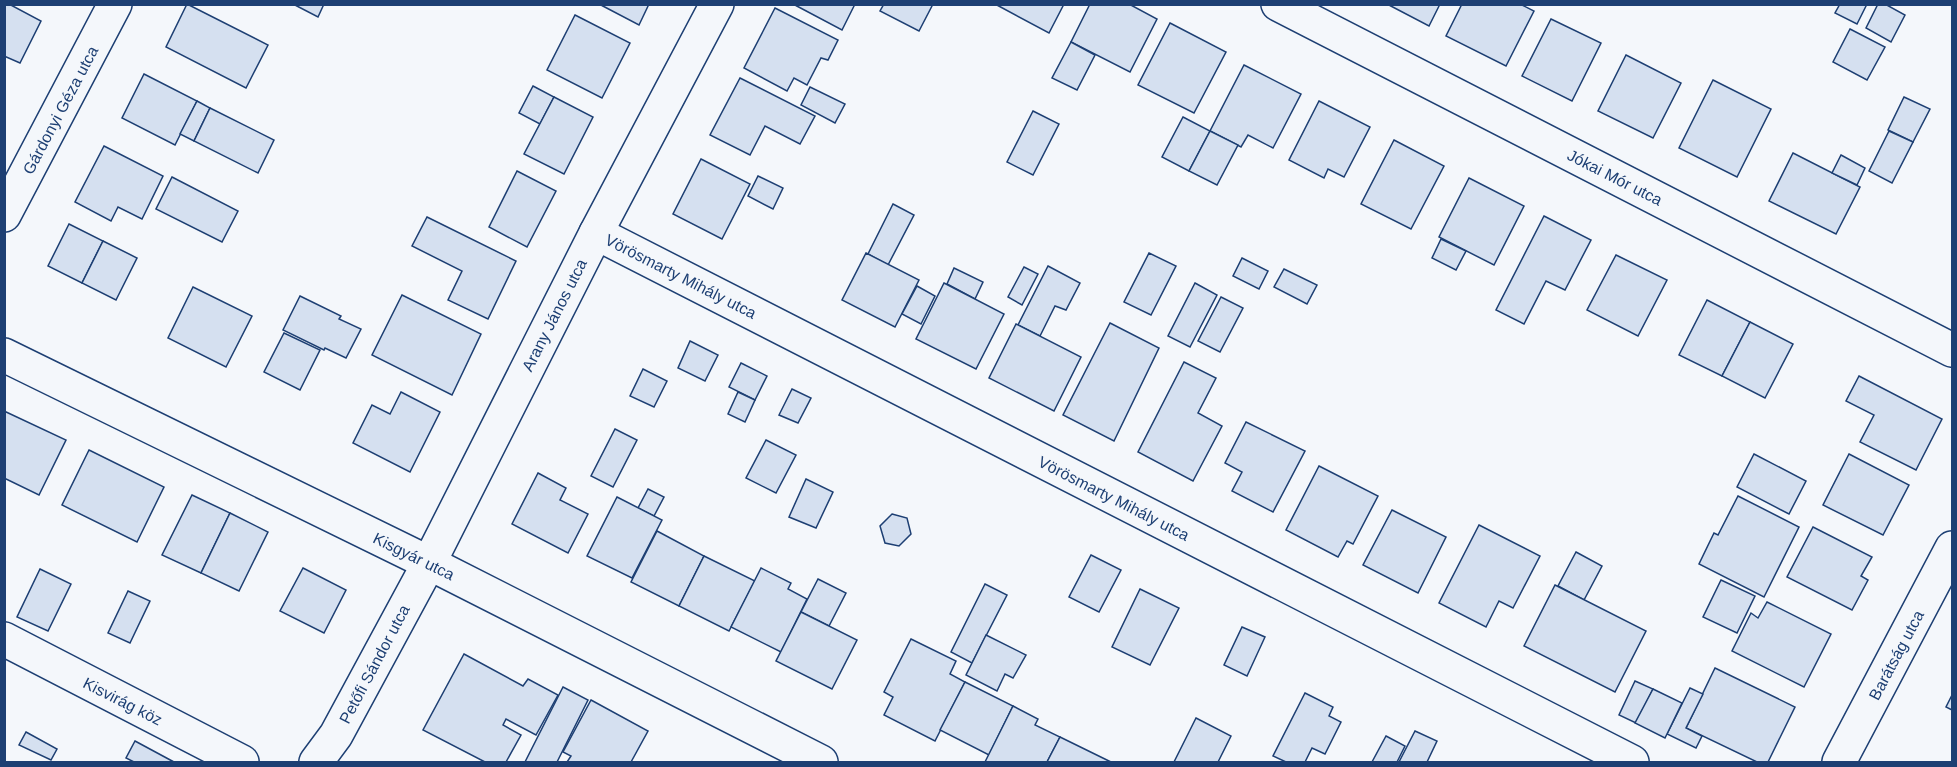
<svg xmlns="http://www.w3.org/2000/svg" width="1957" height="767" font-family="Arial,sans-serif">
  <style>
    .building { fill: #d5e0f0; stroke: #1d3f73; stroke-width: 1.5 }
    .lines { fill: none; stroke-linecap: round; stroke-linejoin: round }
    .minor-casing { stroke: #1d3f73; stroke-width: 36 }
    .minor { stroke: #f4f7fb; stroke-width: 33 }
    .labels { text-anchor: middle; stroke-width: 4.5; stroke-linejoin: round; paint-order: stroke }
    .street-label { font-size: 16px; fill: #1d3f73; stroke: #f4f7fb }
  </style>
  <rect width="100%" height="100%" fill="#f4f7fb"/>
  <g class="building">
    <path d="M4 4H9L41 21 20 63 4 56Z"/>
    <path d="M187 4 268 45 246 88 166 47Z"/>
    <path d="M293 4H324L318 17Z"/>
    <path d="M599 4H649L639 25Z"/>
    <path d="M793 4H855L842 30Z"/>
    <path d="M884 4H933L919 31 880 11Z"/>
    <path d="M995 4H1064L1049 33Z"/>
    <path d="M1090 4H1129L1157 19 1130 72 1071 42Z"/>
    <path d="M1387 4H1440L1429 26Z"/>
    <path d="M1462 4H1520L1534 11 1506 66 1446 36Z"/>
    <path d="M1840 4H1867L1857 24 1835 13Z"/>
    <path d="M1878 4H1885L1905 15 1891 42 1866 28Z"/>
    <path d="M775 8 838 40 828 60 821 58 807 85 794 78 787 91 744 68Z"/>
    <path d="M575 15 630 43 602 98 547 70Z"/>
    <path d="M1551 19 1601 43 1572 101 1522 76Z"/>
    <path d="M1170 23 1226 52 1194 113 1138 85Z"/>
    <path d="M1850 29 1885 47 1867 80 1833 62Z"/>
    <path d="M1071 42 1095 55 1077 90 1052 78Z"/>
    <path d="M1626 55 1681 83 1653 138 1598 111Z"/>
    <path d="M1244 65 1301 94 1273 148 1248 135 1241 147 1210 131Z"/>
    <path d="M144 74 197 101 175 145 122 118Z"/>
    <path d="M740 78 815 116 800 144 765 126 750 155 710 135Z"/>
    <path d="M1713 80 1771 109 1737 177 1679 148Z"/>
    <path d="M533 86 554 97 540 124 519 113Z"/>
    <path d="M810 87 845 104 835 123 801 105Z"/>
    <path d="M554 97 593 117 564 174 524 154Z"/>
    <path d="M1904 97 1930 109 1913 142 1888 130Z"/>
    <path d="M197 101 210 108 194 141 180 134Z"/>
    <path d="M1319 101 1370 127 1344 177 1328 169 1324 178 1289 160Z"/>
    <path d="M210 108 274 140 258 173 194 141Z"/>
    <path d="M1033 111 1059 124 1033 175 1007 162Z"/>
    <path d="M1183 117 1210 131 1189 171 1162 157Z"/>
    <path d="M1210 131 1238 145 1217 185 1189 171Z"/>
    <path d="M1889 131 1913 142 1892 183 1869 171Z"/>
    <path d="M1394 140 1444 166 1411 229 1361 204Z"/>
    <path d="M104 146 163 176 142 219 118 207 111 221 75 202Z"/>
    <path d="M1793 153 1860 187 1836 234 1769 201Z"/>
    <path d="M1841 155 1865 168 1857 185 1832 173Z"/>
    <path d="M701 159 750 184 722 239 673 214Z"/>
    <path d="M517 171 556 191 527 247 489 227Z"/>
    <path d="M758 176 783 188 773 209 748 196Z"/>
    <path d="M172 177 238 211 222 242 156 209Z"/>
    <path d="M1469 178 1524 206 1494 265 1439 237Z"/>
    <path d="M893 204 914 215 888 265 868 254Z"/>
    <path d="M1544 216 1591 240 1565 290 1546 281 1524 324 1496 310Z"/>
    <path d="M427 217 516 261 488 319 448 300 462 271 412 246Z"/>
    <path d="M69 224 103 241 82 283 48 266Z"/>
    <path d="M1441 239 1466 251 1456 270 1432 258Z"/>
    <path d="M103 241 137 258 116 300 82 283Z"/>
    <path d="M866 253 919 280 895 327 842 300Z"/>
    <path d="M1149 253 1176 266 1151 315 1124 302Z"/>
    <path d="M1616 255 1667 280 1638 336 1587 310Z"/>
    <path d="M1242 258 1268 271 1259 289 1233 276Z"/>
    <path d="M1048 266 1080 283 1066 310 1055 306 1040 336 1018 325Z"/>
    <path d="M1024 267 1038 274 1022 305 1008 297Z"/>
    <path d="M954 268 983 282 975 299 947 284Z"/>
    <path d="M1284 269 1317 285 1307 304 1274 287Z"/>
    <path d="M944 283 1004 314 976 369 916 339Z"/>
    <path d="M1195 283 1217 295 1190 347 1168 336Z"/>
    <path d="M917 286 935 296 921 324 902 314Z"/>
    <path d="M193 287 252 316 226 367 168 338Z"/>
    <path d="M402 295 481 334 452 395 372 355Z"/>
    <path d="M300 296 341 316 339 319 361 329 346 358 325 348 324 350 283 330Z"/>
    <path d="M1221 297 1243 308 1220 352 1198 341Z"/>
    <path d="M1707 300 1750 322 1722 376 1679 355Z"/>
    <path d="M1750 322 1793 344 1765 398 1722 376Z"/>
    <path d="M1110 323 1159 348 1114 441 1063 415Z"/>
    <path d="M1016 324 1081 357 1054 411 989 378Z"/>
    <path d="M284 333 320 350 300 390 264 372Z"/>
    <path d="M690 341 718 355 705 381 678 368Z"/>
    <path d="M1184 362 1216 378 1198 413 1222 426 1193 481 1138 452Z"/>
    <path d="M741 363 767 376 755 400 729 387Z"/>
    <path d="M643 369 667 381 654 407 630 396Z"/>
    <path d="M1859 376 1942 419 1916 470 1860 442 1874 415 1846 401Z"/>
    <path d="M792 389 811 398 798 423 779 415Z"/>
    <path d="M401 392 440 412 410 472 353 443 372 405 390 414Z"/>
    <path d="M738 392 755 400 745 422 728 414Z"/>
    <path d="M4 411 66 440 39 495 4 478Z"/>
    <path d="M1246 422 1305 451 1273 512 1232 491 1242 472 1225 463Z"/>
    <path d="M615 429 637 440 613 487 591 476Z"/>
    <path d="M766 440 796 455 776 493 746 478Z"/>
    <path d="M89 450 164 487 137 542 62 505Z"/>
    <path d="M1754 454 1806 481 1789 514 1737 487Z"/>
    <path d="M1849 454 1909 485 1883 535 1823 505Z"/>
    <path d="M1319 466 1378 496 1353 544 1347 541 1338 557 1286 530Z"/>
    <path d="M538 473 566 488 560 500 588 514 568 553 512 524Z"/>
    <path d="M806 479 833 492 816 528 789 517Z"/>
    <path d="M648 489 664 497 654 516 638 508Z"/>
    <path d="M192 495 230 513 201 573 162 555Z"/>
    <path d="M1738 496 1799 527 1764 597 1699 564 1714 533 1718 535Z"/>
    <path d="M617 497 662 520 632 578 587 556Z"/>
    <path d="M1392 510 1446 537 1418 593 1363 565Z"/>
    <path d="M230 513 268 532 239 591 201 573Z"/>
    <path d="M892 514 907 518 911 534 899 546 885 543 880 526Z"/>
    <path d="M1479 525 1540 556 1513 608 1499 601 1486 627 1439 603Z"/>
    <path d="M1813 527 1872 557 1861 576 1868 580 1852 610 1787 577Z"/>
    <path d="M657 531 704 556 679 606 631 582Z"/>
    <path d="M1576 552 1602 566 1584 600 1558 586Z"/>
    <path d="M1091 555 1121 570 1099 612 1069 597Z"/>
    <path d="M704 556 755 581 729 631 679 606Z"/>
    <path d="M303 568 346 590 324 633 280 611Z"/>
    <path d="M761 568 791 583 788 589 807 599 781 652 731 627Z"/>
    <path d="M40 569 71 584 48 631 17 617Z"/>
    <path d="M818 579 846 593 829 626 801 612Z"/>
    <path d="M1721 580 1755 596 1737 633 1703 617Z"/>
    <path d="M985 584 1007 595 972 663 951 652Z"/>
    <path d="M1555 585 1646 631 1615 692 1524 646Z"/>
    <path d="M1140 589 1179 608 1150 665 1112 647Z"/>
    <path d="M128 591 150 601 130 643 108 633Z"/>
    <path d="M1767 602 1831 634 1804 687 1732 651 1751 613 1758 618Z"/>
    <path d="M801 612 857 640 832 689 776 661Z"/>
    <path d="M1242 627 1265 637 1247 676 1224 665Z"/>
    <path d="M986 635 1026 655 1013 678 1005 674 997 691 966 675Z"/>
    <path d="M911 639 956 661 950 674 965 682 935 741 884 715 893 697 884 692Z"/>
    <path d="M464 654 523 686 528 679 558 695 536 735 506 719 503 725 521 735 506 762H485L423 730Z"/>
    <path d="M1715 668 1795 707 1768 762H1757L1686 728Z"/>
    <path d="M1635 681 1653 689 1636 723 1619 715Z"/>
    <path d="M965 682 1013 706 989 755 940 730Z"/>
    <path d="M563 687 588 700 557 762H525Z"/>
    <path d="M1690 688 1703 694 1686 728 1702 736 1696 748 1667 734Z"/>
    <path d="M1653 689 1682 703 1665 738 1635 723Z"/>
    <path d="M1305 693 1333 707 1329 716 1341 722 1325 754 1312 748 1305 762H1286L1273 756Z"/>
    <path d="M1952 695V710L1946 707Z"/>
    <path d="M591 700 648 731 631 762H567L571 756 563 752Z"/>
    <path d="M1013 706 1038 719 1035 725 1060 737 1047 762H985Z"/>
    <path d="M1196 718 1231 736 1218 762H1174Z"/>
    <path d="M1415 731 1437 741 1427 762H1399Z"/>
    <path d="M26 732 57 749 51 760 19 745Z"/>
    <path d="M1386 736 1405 746 1397 762H1372Z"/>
    <path d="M1060 737 1111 762H1047Z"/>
    <path d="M135 741 174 762H134L126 758Z"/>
  </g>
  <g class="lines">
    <defs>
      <g id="minor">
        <path d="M1278 4 1952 350"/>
        <path d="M4 215 115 4"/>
        <path d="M596 233 1632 762"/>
        <path d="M4 355 429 563 821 762"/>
        <path d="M4 639 242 762"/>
        <path d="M316 762 336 735 429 563 596 233 717 4"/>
        <path d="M1839 762 1952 548"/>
      </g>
    </defs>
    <use href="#minor" class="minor-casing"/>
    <use href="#minor" class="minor"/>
  </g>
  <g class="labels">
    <g class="street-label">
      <text transform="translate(60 110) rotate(-62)" y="6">Gárdonyi Géza utca</text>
      <text transform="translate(1615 177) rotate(27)" y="6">Jókai Mór utca</text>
      <text transform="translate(681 276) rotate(27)" y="6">Vörösmarty Mihály utca</text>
      <text transform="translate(554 315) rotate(-63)" y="6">Arany János utca</text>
      <text transform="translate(1114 498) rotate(27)" y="6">Vörösmarty Mihály utca</text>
      <text transform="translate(414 556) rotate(26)" y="6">Kisgyár utca</text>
      <text transform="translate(1896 655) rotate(-62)" y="6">Barátság utca</text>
      <text transform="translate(374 664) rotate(-62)" y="6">Petőfi Sándor utca</text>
      <text transform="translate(123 701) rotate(27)" y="6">Kisvirág köz</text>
    </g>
  </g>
  <rect width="1957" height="767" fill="none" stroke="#1d3f73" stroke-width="12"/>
</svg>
